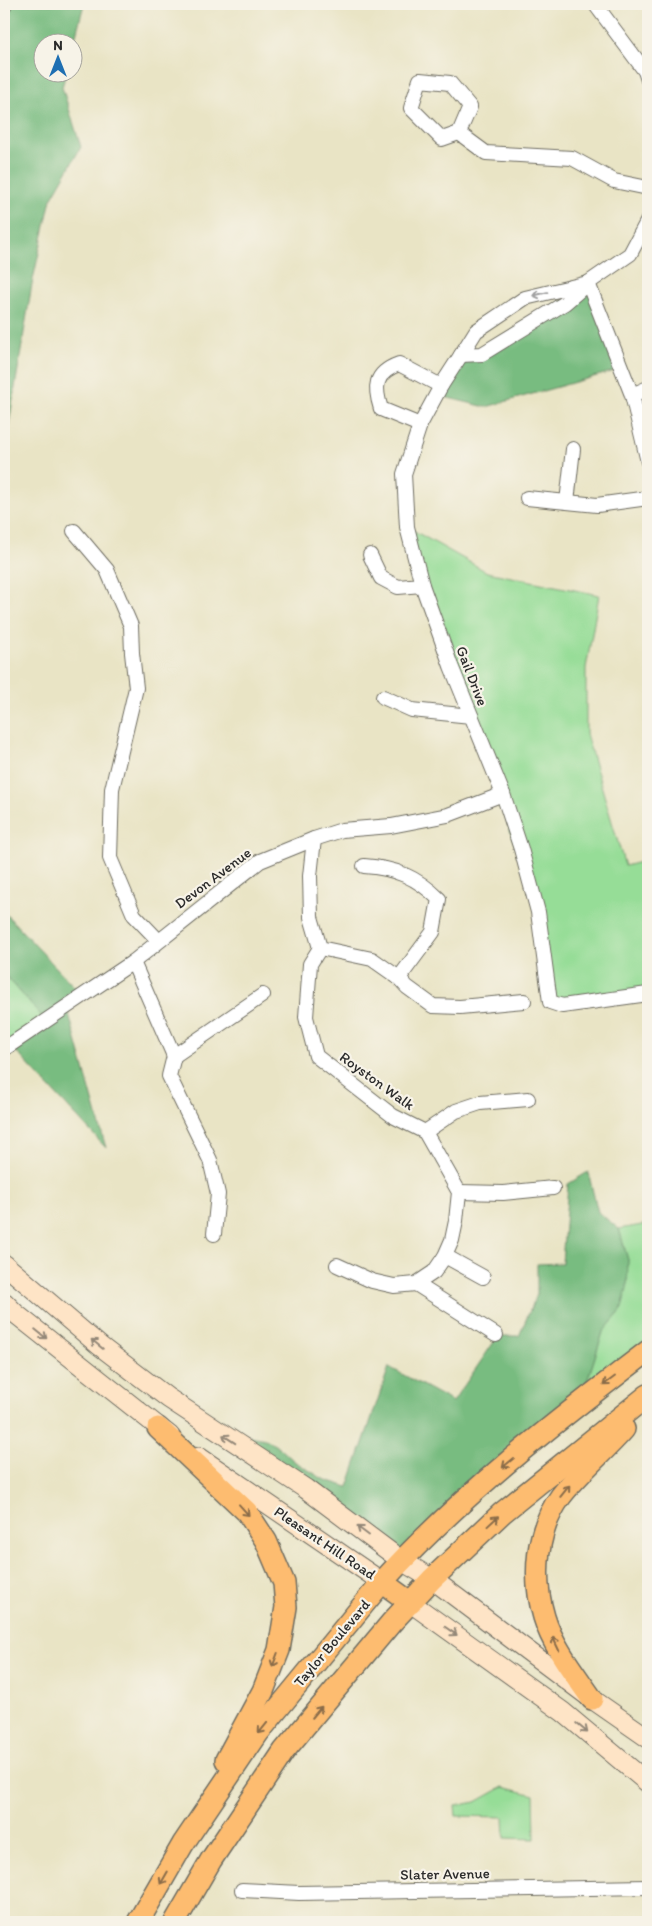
<svg xmlns="http://www.w3.org/2000/svg" width="652" height="1926" font-family="Itim,sans-serif">
  <style>
    .green { fill: #96dd97; stroke: #608461 }
    .forest { fill: #78bc80; stroke: #527456 }
    .lines { fill: none; stroke-linecap: round; stroke-linejoin: round }
    .street-casing { stroke: #6e6c61; stroke-width: 16 }
    .secondary-casing { stroke: #6e6c61; stroke-width: 21 }
    .primary-casing { stroke: #6e6c61; stroke-width: 24 }
    .street { stroke: #fff; stroke-width: 14 }
    .secondary { stroke: #fee4c6; stroke-width: 19 }
    .primary { stroke: #fdbc70; stroke-width: 21 }
    .oneway { stroke: #a0a0a0 }
    .oneway2 { stroke: #948878 }
    .oneway3 { stroke: #8a6c4a }
    .labels { text-anchor: middle; stroke-width: 4.5; stroke-linejoin: round; paint-order: stroke }
    .street-label { font-size: 15px; fill: #2b2b2b; stroke: #f7f3e8 }
  </style>
  <rect width="100%" height="100%" fill="#f7f3e8"/>
  <filter id="ink" filterUnits="userSpaceOnUse"><feTurbulence type="fractalNoise" baseFrequency=".02" numOctaves="2"/><feDisplacementMap in="SourceGraphic" scale="10" xChannelSelector="R" yChannelSelector="G"/><feConvolveMatrix kernelMatrix="1 2 1 2 8 2 1 2 1" color-interpolation-filters="sRGB"/></filter>
  <filter id="wash" filterUnits="userSpaceOnUse"><feTurbulence type="fractalNoise" baseFrequency=".0096" numOctaves="4" result="noise"/><feDisplacementMap in="SourceGraphic" scale="20" xChannelSelector="R" yChannelSelector="G"/><feGaussianBlur stdDeviation="1.12" result="paint"/><feColorMatrix in="noise" values="0 0 0 0 0 0 0 0 0 0 0 0 0 0 0 0 0 1.4 0 .05"/><feComposite in="paint" operator="in"/></filter>
  <g filter="url(#wash)">
    <rect width="100%" height="100%" fill="#e9e4c5"/>
    <g class="green">
      <path d="M407 527 487 572 599 595 586 668V734L625 866 648 860V994L550 1002 538 913Z"/>
      <path d="M4 976H6L47 1021 10 1045 4 1039Z"/>
      <path d="M648 1224V1351L580 1403 603 1332 621 1311 628 1260 619 1229Z"/>
      <path d="M503 1787 534 1795 535 1839 505 1838 504 1817 456 1816 455 1806 476 1802Z"/>
    </g>
    <g class="forest">
      <path d="M4 4H84L73 46 72 42H42V72L66 73 62 87 81 147 51 199 32 284 6 442 4 445Z"/>
      <path d="M588 283 622 369 486 407 436 395 461 355 482 354Z"/>
      <path d="M4 912 83 996 67 1007 106 1148 10 1045 46 1021 6 976H4Z"/>
      <path d="M588 1172 598 1212 619 1229 628 1260 627 1289 621 1311 603 1332 580 1403 402 1561 213 1428 265 1439 281 1449 294 1461 323 1479 348 1487 389 1367 453 1402 498 1336H519L537 1294V1264L562 1263 568 1184Z"/>
    </g>
  </g>
  <g filter="url(#ink)">
    <g class="lines">
      <defs>
        <g id="street">
          <path d="M595 4 645 71 648 80"/>
          <path d="M4 6V4"/>
          <path d="M420 80 450 83 470 107 459 133 442 139 411 108Z"/>
          <path d="M459 133 486 153 572 158 614 181 648 188"/>
          <path d="M588 283 525 298 476 331 461 355 482 354 565 303 588 283 630 254 648 220"/>
          <path d="M588 283 632 395 648 462"/>
          <path d="M461 355 441 386 420 425 404 474 407 527 422 585 451 666 503 794 521 849 538 912 550 1002 562 1006 648 994"/>
          <path d="M632 395 648 388"/>
          <path d="M420 425 381 409C374 387 374 373 399 364L441 386"/>
          <path d="M527 498 597 505 648 498"/>
          <path d="M567 502 573 449"/>
          <path d="M74 531 107 570 131 626 132 653 136 688 112 789 110 858 134 915 158 940"/>
          <path d="M370 555 381 578 398 587 422 585"/>
          <path d="M383 697 412 710 471 716"/>
          <path d="M314 839 310 876 311 917 320 948 372 959 399 978 407 987 433 1006 460 1007 524 1001"/>
          <path d="M364 866C395 868 417 877 439 899L433 932 399 978"/>
          <path d="M320 948 310 964 306 1017 316 1056 393 1116 425 1132 459 1192 456 1221 452 1240 445 1256 434 1272 416 1284 394 1286 372 1281 337 1265"/>
          <path d="M133 962 174 1056 263 995"/>
          <path d="M4 1049 133 962 260 861 314 839 342 830 391 826 448 815 503 794"/>
          <path d="M174 1056 169 1076 210 1160 218 1194 214 1234"/>
          <path d="M425 1132 456 1111 480 1103 528 1099"/>
          <path d="M459 1192 503 1193 553 1188"/>
          <path d="M445 1256 483 1277"/>
          <path d="M416 1284 496 1335"/>
          <path d="M242 1890 299 1893 648 1887"/>
        </g>
        <g id="secondary">
          <path d="M4 1264 100 1346 168 1398 306 1489 402 1561 432 1579 592 1699 648 1738"/>
          <path d="M4 1302 16 1314 170 1436"/>
          <path d="M199 1457 382 1582"/>
          <path d="M411 1603 563 1712 648 1783"/>
        </g>
        <g id="primary">
          <path d="M158 1428 247 1512 266 1541 284 1583 286 1607 279 1650 263 1691 226 1760"/>
          <path d="M382 1582 411 1603"/>
          <path d="M592 1699C575 1674 553 1647 544 1617 532 1577 536 1530 561 1496 580 1471 604 1452 624 1429"/>
          <path d="M138 1922 183 1844 258 1733 382 1582C461 1495 555 1422 648 1351"/>
          <path d="M175 1922 211 1860 284 1751 391 1623 432 1579 502 1513 648 1395"/>
        </g>
      </defs>
      <use href="#street" class="street-casing"/>
      <use href="#secondary" class="secondary-casing"/>
      <use href="#primary" class="primary-casing"/>
      <use href="#street" class="street"/>
      <use href="#secondary" class="secondary"/>
      <use href="#primary" class="primary"/>
    </g>
    <defs><path id="oneway-shaft" d="M-6 0H5M1.5-3L5.5 0L1.5 3" fill="none" stroke-width="1.6" stroke-linecap="round" stroke-linejoin="round" transform="scale(1.25)"/></defs>
    <use class="oneway" href="#oneway-shaft" transform="translate(540 294) rotate(167)"/>
    <g class="oneway2">
      <use href="#oneway-shaft" transform="translate(41 1334) rotate(39)"/>
      <use href="#oneway-shaft" transform="translate(97 1344) rotate(-141)"/>
      <use href="#oneway-shaft" transform="translate(229 1439) rotate(-147)"/>
      <use href="#oneway-shaft" transform="translate(363 1531) rotate(-143)"/>
      <use href="#oneway-shaft" transform="translate(451 1631) rotate(35)"/>
      <use href="#oneway-shaft" transform="translate(582 1728) rotate(40)"/>
    </g>
    <g class="oneway3">
      <use href="#oneway-shaft" transform="translate(609 1381) rotate(143)"/>
      <use href="#oneway-shaft" transform="translate(508 1463) rotate(140)"/>
      <use href="#oneway-shaft" transform="translate(565 1491) rotate(-51)"/>
      <use href="#oneway-shaft" transform="translate(244 1510) rotate(48)"/>
      <use href="#oneway-shaft" transform="translate(493 1521) rotate(-43)"/>
      <use href="#oneway-shaft" transform="translate(556 1644) rotate(-115)"/>
      <use href="#oneway-shaft" transform="translate(275 1660) rotate(111)"/>
      <use href="#oneway-shaft" transform="translate(317 1712) rotate(-50)"/>
      <use href="#oneway-shaft" transform="translate(263 1728) rotate(129)"/>
      <use href="#oneway-shaft" transform="translate(164 1878) rotate(120)"/>
    </g>
  </g>
  <g class="labels">
    <g class="street-label">
      <text transform="translate(472 676) rotate(69)" y="5">Gail Drive</text>
      <text transform="translate(213 878) rotate(-37)" y="5">Devon Avenue</text>
      <text transform="translate(377 1081) rotate(36)" y="5">Royston Walk</text>
      <text transform="translate(325 1543) rotate(34)" y="5">Pleasant Hill Road</text>
      <text transform="translate(332 1643) rotate(-50)" y="5">Taylor Boulevard</text>
      <text transform="translate(445 1874) rotate(-1)" y="5">Slater Avenue</text>
    </g>
  </g>
  <rect width="652" height="1926" fill="none" stroke="#f7f3e8" stroke-width="20"/>
  <g transform="translate(58 58)"><circle r="24" fill="#f7f3e8" stroke="#a5a39c"/>
  <path d="M0-4L9 19L0 12L-9 19Z" fill="#1f6fb2"/>
  <text y="-8" font-size="14" font-weight="bold" text-anchor="middle" fill="#2b2b2b">N</text>
  </g>
</svg>
